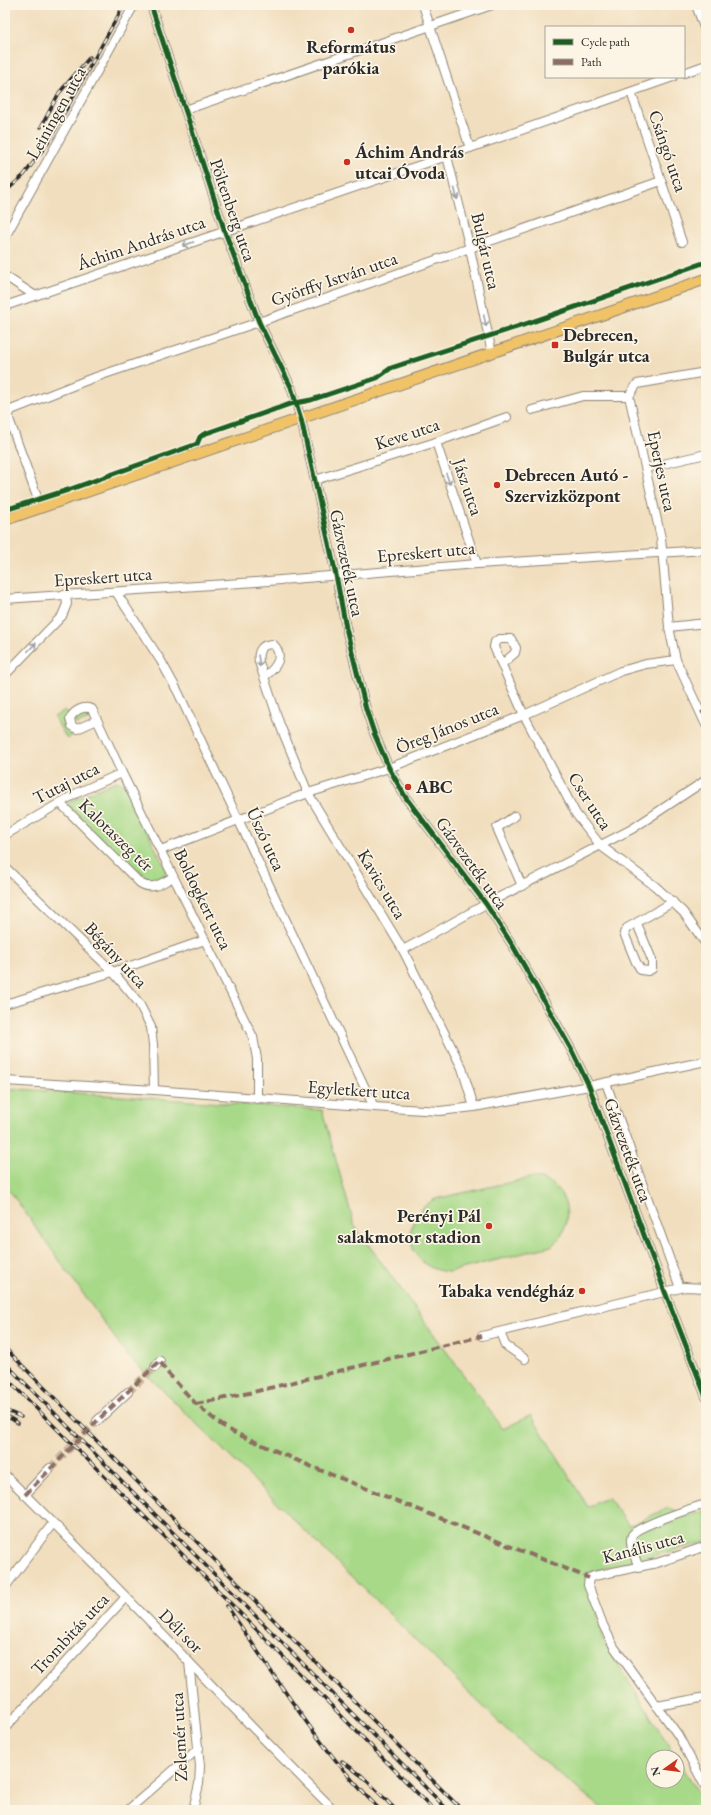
<svg xmlns="http://www.w3.org/2000/svg" width="711" height="1815" font-family="'EB Garamond',serif">
  <style>
    .green { fill: #a7d988; stroke: #69825a }
    .lines { fill: none; stroke-linecap: round; stroke-linejoin: round }
    .minor-tunnel { stroke: #c9baa1; stroke-width: 8; stroke-dasharray: 8 4; stroke-linecap: butt }
    .minor-casing { stroke: #8e8474; stroke-width: 10 }
    .major-casing { stroke: #8e8474; stroke-width: 12 }
    .minor { stroke: #fff; stroke-width: 8 }
    .major { stroke: #f0c369; stroke-width: 10 }
    .rail-casing { stroke: #2b2b2b; stroke-width: 3.5 }
    .rail { stroke: #fcf5e5; stroke-width: 2; stroke-dasharray: 6; stroke-linecap: butt }
    .quiet { stroke: #8d6e63; stroke-width: 4; stroke-dasharray: 8 4; stroke-linecap: butt }
    .cycleway-casing { stroke: #fcf5e5; stroke-width: 8 }
    .cycleway { stroke: #1b5e20; stroke-width: 5 }
    .oneway { stroke: #a0a0a0 }
    .poi-dot { fill: #c8321e; stroke: #fcf5e5; stroke-width: 1.5 }
    .labels { text-anchor: middle; stroke-width: 3.5; stroke-linejoin: round; paint-order: stroke }
    .poi-label { font-size: 18px; font-weight: bold; fill: #2b2b2b; stroke: #fcf5e5; text-anchor: start }
    .street-label { font-size: 18px; fill: #2b2b2b; stroke: #fcf5e5 }
  </style>
  <rect width="100%" height="100%" fill="#fcf5e5"/>
  <filter id="ink" filterUnits="userSpaceOnUse"><feTurbulence type="fractalNoise" baseFrequency=".025" numOctaves="2"/><feDisplacementMap in="SourceGraphic" scale="8" xChannelSelector="R" yChannelSelector="G"/><feConvolveMatrix kernelMatrix="1 2 1 2 8 2 1 2 1" color-interpolation-filters="sRGB"/></filter>
  <filter id="wash" filterUnits="userSpaceOnUse"><feTurbulence type="fractalNoise" baseFrequency=".012" numOctaves="4" result="noise"/><feDisplacementMap in="SourceGraphic" scale="16" xChannelSelector="R" yChannelSelector="G"/><feGaussianBlur stdDeviation="0.9" result="paint"/><feColorMatrix in="noise" values="0 0 0 0 0 0 0 0 0 0 0 0 0 0 0 0 0 1.4 0 .05"/><feComposite in="paint" operator="in"/></filter>
  <g filter="url(#wash)">
    <rect width="100%" height="100%" fill="#f1debe"/>
    <g class="green">
      <path d="M65 710 69 714 67 722 72 736 67 739 54 717Z"/>
      <path d="M83 711 89 712 92 718 76 724 74 720V717Z"/>
      <path d="M116 781 120 782 126 788 168 874 164 881 146 884 66 805 69 802Z"/>
      <path d="M5 1088 322 1110 354 1225 503 1429 531 1415 588 1507 608 1497 629 1526 668 1508 690 1516 706 1510V1542L590 1572 602 1639 676 1757H653V1781H677V1758L706 1804V1810H604L513 1736 127 1355 12 1194 5 1187Z"/>
      <path d="M530 1178C568 1177 579 1225 551 1246L449 1272C405 1269 397 1220 435 1199Z"/>
    </g>
  </g>
  <g filter="url(#ink)">
    <g class="lines">
      <g class="minor-tunnel">
        <path d="M128 1392 155 1367"/>
        <path d="M50 1468 97 1421"/>
      </g>
      <defs>
        <g id="minor">
          <path d="M151 5 225 232 259 322 291 387 301 419 336 575 346 628 366 709 374 733 389 768 406 798 486 904 513 946 571 1049 589 1086 665 1292 706 1397"/>
          <path d="M423 5 470 148"/>
          <path d="M696 5 706 33"/>
          <path d="M684 73 706 65"/>
          <path d="M631 92 682 242"/>
          <path d="M185 110 492 5"/>
          <path d="M447 156 470 249 492 353"/>
          <path d="M5 237 134 5"/>
          <path d="M5 276 34 295"/>
          <path d="M5 306 447 156 673 77"/>
          <path d="M629 396 661 538 669 627 676 660 706 725"/>
          <path d="M532 410 583 396H629L637 384 706 372"/>
          <path d="M436 442 477 564"/>
          <path d="M646 468 706 454"/>
          <path d="M315 480 436 442 507 417"/>
          <path d="M36 494 9 419V415L11 410 90 379 259 322 661 181"/>
          <path d="M116 592 161 661 178 692 374 1107"/>
          <path d="M5 599 256 582 477 564 706 550"/>
          <path d="M669 627 706 623"/>
          <path d="M502 664 515 653 516 648 511 639H499L495 642 494 647 524 715 576 814 601 846 655 886 683 912 706 944"/>
          <path d="M5 675 62 616 67 604 66 596"/>
          <path d="M265 676C276 668 285 656 273 644 262 644 257 650 259 662L280 725 308 793 403 950 462 1068 474 1107"/>
          <path d="M97 720 77 729 72 726 70 719C73 711 84 705 92 709L122 773 253 1037 257 1059V1099"/>
          <path d="M60 803 140 883C152 891 162 883 173 877"/>
          <path d="M515 816 497 828 522 886"/>
          <path d="M5 835 77 793 122 773"/>
          <path d="M161 850 308 793 389 768 524 715 621 671 646 664 676 660"/>
          <path d="M5 867 113 972 139 1003 151 1027 153 1045 154 1090"/>
          <path d="M638 926 652 960V969L648 971 641 970 636 962 624 933 627 928 673 902"/>
          <path d="M403 950 486 904 632 829 706 780"/>
          <path d="M5 1004 113 972 205 940"/>
          <path d="M5 1081 154 1090 374 1107 440 1111 474 1107 589 1086 706 1061"/>
          <path d="M606 1083 680 1288"/>
          <path d="M500 1332 505 1345 525 1359"/>
          <path d="M482 1336 685 1287 706 1288"/>
          <path d="M155 1367 160 1361"/>
          <path d="M97 1421 128 1392"/>
          <path d="M5 1475C117 1584 223 1700 334 1810"/>
          <path d="M25 1495 50 1468"/>
          <path d="M706 1546 657 1563 594 1576 589 1578 588 1585 603 1625 614 1647 678 1735 706 1788"/>
          <path d="M639 1568C636 1559 628 1544 632 1535 637 1526 695 1507 706 1504"/>
          <path d="M5 1587 53 1523"/>
          <path d="M189 1662 200 1766 199 1784 193 1810"/>
          <path d="M657 1706 706 1697"/>
          <path d="M5 1728 125 1598"/>
          <path d="M128 1810 199 1748"/>
        </g>
        <path id="major" d="M5 520 706 279"/>
      </defs>
      <use href="#minor" class="minor-casing"/>
      <use href="#major" class="major-casing"/>
      <use href="#minor" class="minor"/>
      <use href="#major" class="major"/>
      <defs>
        <g id="rail">
          <path d="M41 127 59 93 90 57"/>
          <path d="M5 192 24 175 47 144 124 5"/>
          <path d="M5 1348 462 1810"/>
          <path d="M5 1363 448 1810"/>
          <path d="M5 1377 184 1556 434 1810"/>
          <path d="M5 1410 21 1417"/>
          <path d="M5 1415 18 1423"/>
          <path d="M227 1606C275 1676 320 1750 380 1810"/>
          <path d="M342 1761 362 1776 396 1810"/>
        </g>
      </defs>
      <use href="#rail" class="rail-casing"/>
      <use href="#rail" class="rail"/>
      <g class="quiet">
        <path d="M701 713 706 711"/>
        <path d="M196 1404 249 1393 482 1336"/>
        <path d="M25 1495 97 1421 160 1361 166 1371 196 1404 220 1424 233 1432 310 1466 589 1578"/>
      </g>
      <defs>
        <g id="cycleway">
          <path d="M151 5 225 232 259 322 291 387 301 419 336 575 346 628 366 709 374 733 389 768 406 798 486 904 513 946 571 1049 589 1086 665 1292 706 1397"/>
          <path d="M5 510 68 490 197 444 200 437 204 434 290 404 311 400 377 378 391 368 418 359 523 325 706 262"/>
        </g>
      </defs>
      <use href="#cycleway" class="cycleway-casing"/>
      <use href="#cycleway" class="cycleway"/>
    </g>
    <defs><path id="oneway-shaft" d="M-6 0H5M1.5-3L5.5 0L1.5 3" fill="none" stroke-width="1.6" stroke-linecap="round" stroke-linejoin="round"/></defs>
    <g class="oneway">
      <use href="#oneway-shaft" transform="translate(456 194) rotate(76)"/>
      <use href="#oneway-shaft" transform="translate(188 244) rotate(161)"/>
      <use href="#oneway-shaft" transform="translate(485 321) rotate(78)"/>
      <use href="#oneway-shaft" transform="translate(448 479) rotate(71)"/>
      <use href="#oneway-shaft" transform="translate(32 647) rotate(-46)"/>
      <use href="#oneway-shaft" transform="translate(259 661) rotate(81)"/>
    </g>
  </g>
  <g class="poi-dot">
    <circle cx="351" cy="30" r="4"/>
    <circle cx="347" cy="162" r="4"/>
    <rect x="551" y="341" width="8" height="8" rx="2"/>
    <circle cx="497" cy="485" r="4"/>
    <circle cx="408" cy="787" r="4"/>
    <circle cx="489" cy="1226" r="4"/>
    <circle cx="582" cy="1291" r="4"/>
  </g>
  <g class="labels">
    <g class="poi-label">
      <text x="351" y="53" text-anchor="middle">Református<tspan x="351" dy="21">parókia</tspan></text>
      <text x="355" y="158">Áchim András<tspan x="355" dy="21">utcai Óvoda</tspan></text>
      <text x="563" y="341">Debrecen,<tspan x="563" dy="21">Bulgár utca</tspan></text>
      <text x="505" y="481">Debrecen Autó -<tspan x="505" dy="21">Szervizközpont</tspan></text>
      <text x="416" y="793">ABC</text>
      <text x="481" y="1222" text-anchor="end">Perényi Pál<tspan x="481" dy="21">salakmotor stadion</tspan></text>
      <text x="574" y="1297" text-anchor="end">Tabaka vendégház</text>
    </g>
    <g class="street-label">
      <text transform="translate(56 113) rotate(-61)" y="6">Leiningen utca</text>
      <text transform="translate(668 151) rotate(71)" y="6">Csángó utca</text>
      <text transform="translate(233 210) rotate(71)" y="6">Pöltenberg utca</text>
      <text transform="translate(141 243) rotate(-19)" y="6">Áchim András utca</text>
      <text transform="translate(486 251) rotate(77)" y="6">Bulgár utca</text>
      <text transform="translate(334 279) rotate(-19)" y="6">Györffy István utca</text>
      <text transform="translate(407 434) rotate(-18)" y="6">Keve utca</text>
      <text transform="translate(662 471) rotate(78)" y="6">Eperjes utca</text>
      <text transform="translate(468 487) rotate(71)" y="6">Jász utca</text>
      <text transform="translate(426 552) rotate(-5)" y="6">Epreskert utca</text>
      <text transform="translate(347 563) rotate(78)" y="6">Gázvezeték utca</text>
      <text transform="translate(103 577) rotate(-4)" y="6">Epreskert utca</text>
      <text transform="translate(447 728) rotate(-22)" y="6">Öreg János utca</text>
      <text transform="translate(66 783) rotate(-27)" y="6">Tutaj utca</text>
      <text transform="translate(590 801) rotate(57)" y="6">Cser utca</text>
      <text transform="translate(116 835) rotate(44)" y="6">Kalotaszeg tér</text>
      <text transform="translate(266 839) rotate(65)" y="6">Úszó utca</text>
      <text transform="translate(472 863) rotate(54)" y="6">Gázvezeték utca</text>
      <text transform="translate(382 884) rotate(59)" y="6">Kavics utca</text>
      <text transform="translate(203 899) rotate(64)" y="6">Boldogkert utca</text>
      <text transform="translate(116 955) rotate(47)" y="6">Bégány utca</text>
      <text transform="translate(359 1090) rotate(4)" y="6">Egyletkert utca</text>
      <text transform="translate(628 1150) rotate(70)" y="6">Gázvezeték utca</text>
      <text transform="translate(643 1547) rotate(-15)" y="6">Kanális utca</text>
      <text transform="translate(181 1631) rotate(45)" y="6">Déli sor</text>
      <text transform="translate(70 1634) rotate(-47)" y="6">Trombitás utca</text>
      <text transform="translate(179 1737) rotate(-93)" y="6">Zelemér utca</text>
    </g>
  </g>
  <rect width="711" height="1815" fill="none" stroke="#fcf5e5" stroke-width="20"/>
  <rect x="545" y="26" width="140" height="52" fill="#fcf5e5" stroke="#a8a49b"/>
  <rect x="553" y="39" width="20" height="6" fill="#1b5e20" stroke="#a8a49b"/>
  <text x="581" y="46" font-size="12" fill="#2b2b2b">Cycle path</text>
  <rect x="553" y="59" width="20" height="6" fill="#8d6e63" stroke="#a8a49b"/>
  <text x="581" y="66" font-size="12" fill="#2b2b2b">Path</text>
  <g transform="translate(665 1769) rotate(256)"><circle r="19" fill="#fcf5e5" stroke="#a8a49b"/>
  <path d="M0-3L7 15L0 10L-7 15Z" fill="#c8321e"/>
  <text y="-6" font-size="11" font-weight="bold" text-anchor="middle" fill="#2b2b2b">N</text>
  </g>
</svg>
